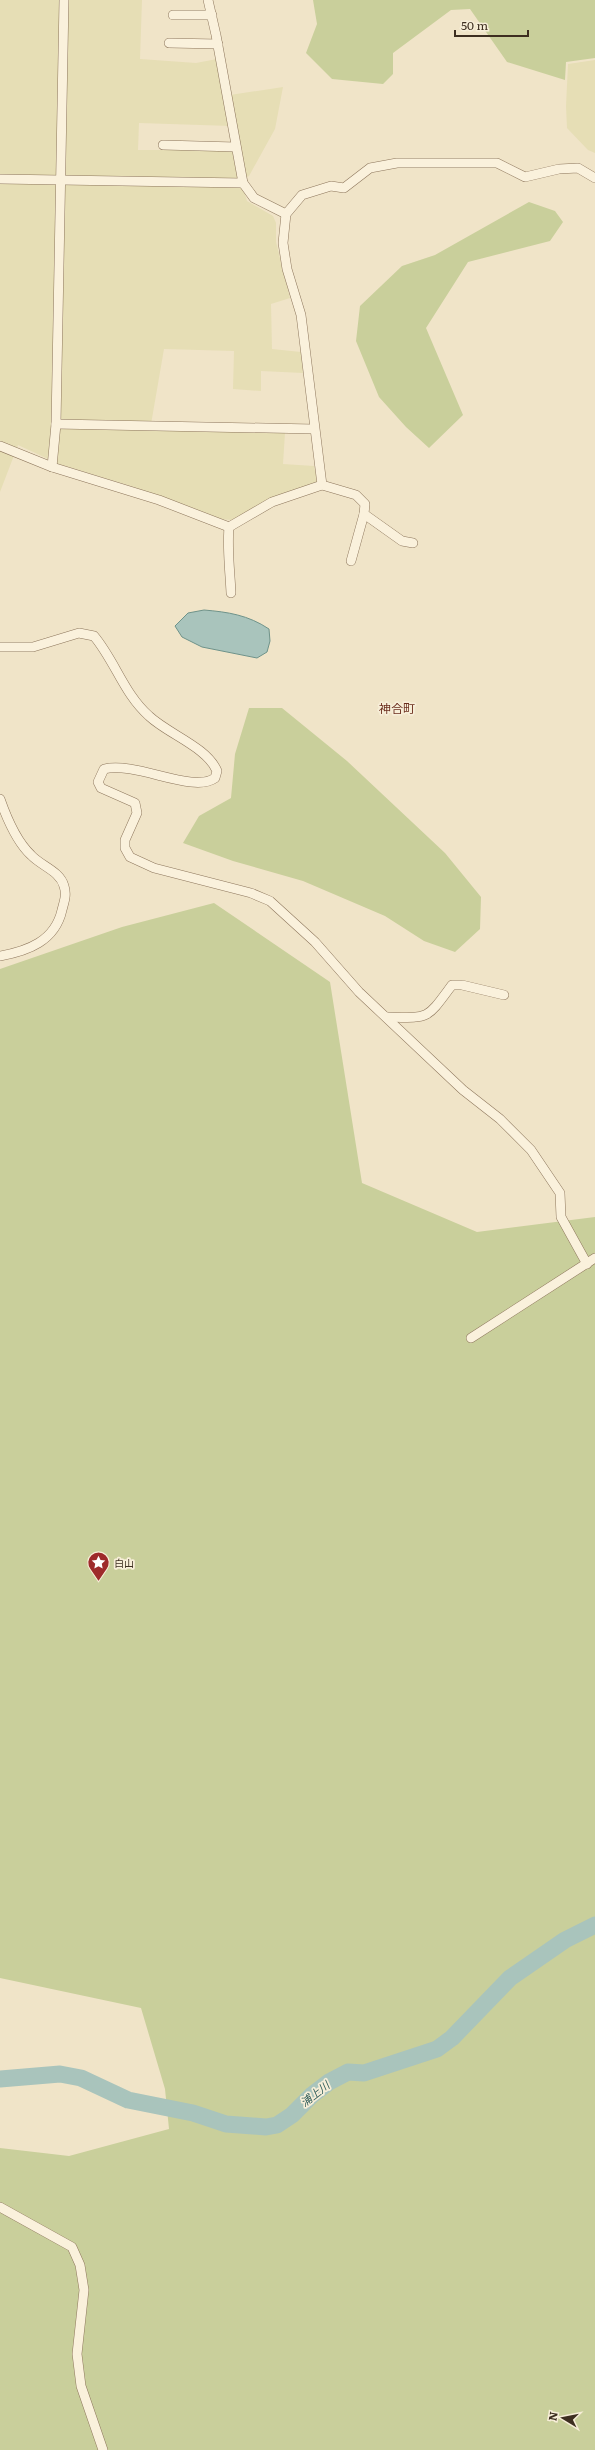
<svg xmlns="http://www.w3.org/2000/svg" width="595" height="2450" font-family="Literata,'Noto Sans JP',serif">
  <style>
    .farmland { fill: #e6deb5 }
    .green { fill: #c9cf9b }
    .water { fill: #a9c4bc; stroke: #6f938a }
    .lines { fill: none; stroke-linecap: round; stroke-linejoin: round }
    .river { stroke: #a9c4bc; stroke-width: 17 }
    .street-casing { stroke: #8d765c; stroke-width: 10 }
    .street { stroke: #faf1dc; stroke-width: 9 }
    .labels { text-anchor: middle; stroke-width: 3.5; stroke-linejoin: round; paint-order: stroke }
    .poi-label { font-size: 10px; fill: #3d2e20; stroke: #f7eed8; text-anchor: start }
    .water-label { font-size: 11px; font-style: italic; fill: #2f5d5a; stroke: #f7eed8 }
    .quarter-label { font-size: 12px; fill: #6b2e1e; stroke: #f7eed8 }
  </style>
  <rect width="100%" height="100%" fill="#f0e4c8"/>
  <g class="farmland">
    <path d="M0 0H142L140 59 196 63 217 59 231 126 139 123 138 150H240L230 95 283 87 275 129 249 176 241 181 247 201 273 216 276 223V242L290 298 271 304 272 349 301 352 303 373 261 371V391L233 389 234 351 164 349 150 430 285 433 283 464 314 466 318 483 233 520 216 519 134 487 59 464 18 445 0 492Z"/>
    <path d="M595 60V153L588 150 567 128 566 106 568 64Z"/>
  </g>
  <g class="green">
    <path d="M313 0H595V58L566 62 565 80 507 62 470 9 451 10 393 53V74L383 84 332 79 306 53 317 24Z"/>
    <path d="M529 202 555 211 563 222 550 241 468 262 426 328 463 415 429 448 406 427 379 397 356 341 360 306 402 266 435 255Z"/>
    <path d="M249 708H282L347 761 445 853 481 897 480 929 455 952 424 941 385 916 303 881 233 861 183 843 199 816 231 798 235 754Z"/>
    <path d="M214 903 330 982 362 1183 477 1232 595 1217V2450H0V2148L69 2156 169 2129 165 2089 141 2008 0 1978V969L122 927Z"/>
  </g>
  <path class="water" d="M204 610C228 612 248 615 269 629L270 641 267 652 257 658 202 647 182 637 175 626 188 613Z"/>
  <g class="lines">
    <path class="river" d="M0 2079 60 2074 81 2078 128 2100 193 2113 226 2124 266 2127 277 2125 292 2115 312 2095 329 2082 348 2072 364 2073 437 2049 452 2038 510 1978 565 1940 595 1925"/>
    <defs>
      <g id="street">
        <path d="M208 0 216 35 243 183 254 198 286 214"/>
        <path d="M173 15H212"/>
        <path d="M169 43 218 44"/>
        <path d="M163 145 236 147"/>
        <path d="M0 179 243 183"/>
        <path d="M56 424 314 429"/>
        <path d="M0 446 52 467 159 500 229 527"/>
        <path d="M52 467 56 424 64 0"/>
        <path d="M322 485 356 495 365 504 364 514 402 541 413 543"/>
        <path d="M229 527 272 502 322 485 301 315 287 269 283 243 286 214 302 195 331 186 344 188 370 168 397 163H497L525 177 559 169 578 168 595 178"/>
        <path d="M229 527C227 549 230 571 231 593"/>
        <path d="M351 561 364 514"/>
        <path d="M0 647H33L79 633 94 636C115 661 124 694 149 716 168 734 207 747 217 771L215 778C193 794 136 761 104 769L98 782 101 788 135 803 137 813 125 840V848L130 857 154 868 251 893 270 901 315 942 359 992 463 1090 500 1119 531 1150 560 1193 561 1217 587 1264"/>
        <path d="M0 799C7 819 16 841 31 855 41 866 60 871 64 886 67 895 64 902 62 910 55 941 28 951 0 956"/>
        <path d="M387 1017C430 1018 426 1020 452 985H462L504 995"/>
        <path d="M471 1338 595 1258"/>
        <path d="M0 2207 72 2247 80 2265 84 2290 77 2354 81 2386 103 2450"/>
      </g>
    </defs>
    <use href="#street" class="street-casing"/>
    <use href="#street" class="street"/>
  </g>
  <defs>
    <symbol id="sight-pin" viewBox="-11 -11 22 30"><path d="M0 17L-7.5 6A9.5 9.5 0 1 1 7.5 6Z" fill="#9e2a2b" stroke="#f7eed8"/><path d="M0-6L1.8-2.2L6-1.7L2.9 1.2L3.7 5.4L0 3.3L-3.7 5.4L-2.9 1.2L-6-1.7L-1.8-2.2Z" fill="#fff"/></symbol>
  </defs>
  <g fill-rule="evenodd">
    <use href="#sight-pin" x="86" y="1550" width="25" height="34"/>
  </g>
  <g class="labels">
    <g class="poi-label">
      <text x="114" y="1567">白山</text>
    </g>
    <g class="water-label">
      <text transform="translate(315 2094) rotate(-38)" y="4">浦上川</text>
    </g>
    <g class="quarter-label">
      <text x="397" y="713">神合町</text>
    </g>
  </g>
  <g transform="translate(563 2418) rotate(280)" stroke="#f7eed8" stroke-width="3" paint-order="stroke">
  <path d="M0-3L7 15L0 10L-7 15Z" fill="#3d2e20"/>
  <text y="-6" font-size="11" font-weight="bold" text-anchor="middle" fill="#3d2e20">N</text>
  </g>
  <path d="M455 30v6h73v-6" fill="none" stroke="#3d2e20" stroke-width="2"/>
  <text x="461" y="30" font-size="12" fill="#3d2e20" stroke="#f7eed8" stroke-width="3" paint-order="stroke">50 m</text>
</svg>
